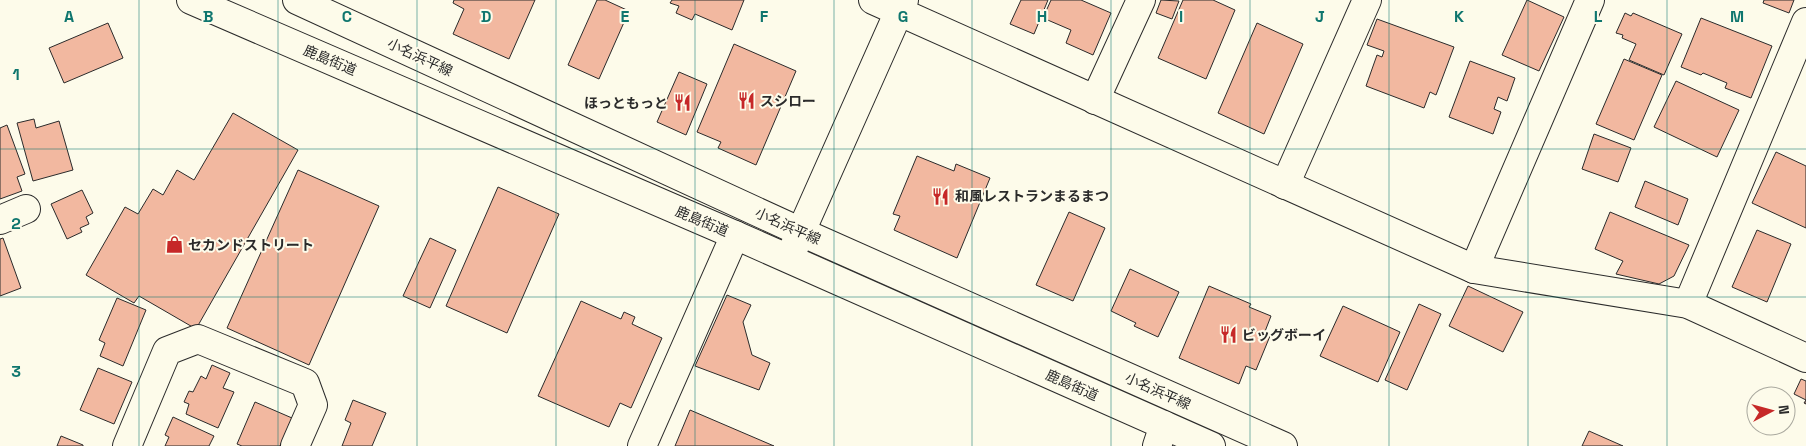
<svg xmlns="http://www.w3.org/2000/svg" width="1806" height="446" font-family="'Space Grotesk','Noto Sans JP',sans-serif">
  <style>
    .building { fill: #f2b8a0; stroke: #2b2b2b }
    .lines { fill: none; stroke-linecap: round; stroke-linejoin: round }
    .minor-casing { stroke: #2b2b2b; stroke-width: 30 }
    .major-casing { stroke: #2b2b2b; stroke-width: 30 }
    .minor { stroke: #fdfbea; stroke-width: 28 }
    .major { stroke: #fdfbea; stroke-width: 28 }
    .grid { fill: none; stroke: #0f766e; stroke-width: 1; stroke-opacity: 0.55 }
    .labels { text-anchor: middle; stroke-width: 4; stroke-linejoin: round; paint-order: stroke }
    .street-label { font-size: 14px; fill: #2b2b2b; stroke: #fdfbea }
    .poi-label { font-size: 14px; font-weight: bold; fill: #2b2b2b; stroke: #fdfbea; text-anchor: start }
    .grid-label { font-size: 16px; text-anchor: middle; font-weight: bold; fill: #0f766e; stroke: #fdfbea; stroke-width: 4; stroke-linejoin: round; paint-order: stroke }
  </style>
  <rect width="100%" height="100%" fill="#fdfbea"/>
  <g class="building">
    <path d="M454 0H535L509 59 453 34 464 9 453 3Z"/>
    <path d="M597 0H605L629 11 599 79 568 65Z"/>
    <path d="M672 0H744L732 30 695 14 692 20 676 13 679 6 670 3Z"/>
    <path d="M1021 0H1048L1034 34 1010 24Z"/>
    <path d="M1051 0H1081L1111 13 1093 55 1066 43 1071 30 1043 18Z"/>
    <path d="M1161 0 1179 1 1172 19 1156 13Z"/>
    <path d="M1183 0H1213L1235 10 1206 79 1158 58Z"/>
    <path d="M1527 0 1564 17 1539 71 1502 55Z"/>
    <path d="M1764 0H1794L1789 13 1763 3Z"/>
    <path d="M1625 13 1631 16 1633 13 1682 34 1664 75 1629 60 1636 44 1622 38 1623 35 1616 33Z"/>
    <path d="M1701 18 1772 46 1751 98 1725 88 1727 83 1703 73 1701 75 1681 67Z"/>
    <path d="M1377 19 1454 47 1436 95 1430 92 1424 108 1366 86 1377 55 1382 57 1384 51 1367 45Z"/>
    <path d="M108 23 123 58 64 83 49 48Z"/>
    <path d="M1257 23 1303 44 1264 134 1218 113Z"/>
    <path d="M734 44 796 71 756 165 718 148 721 142 697 132Z"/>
    <path d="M1624 59 1662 75 1634 140 1596 124Z"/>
    <path d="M1470 61 1515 78 1507 101 1498 97 1494 109 1501 112 1493 134 1449 117Z"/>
    <path d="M679 72 707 84 686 135 657 122Z"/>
    <path d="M1676 81 1739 110 1717 157 1654 127Z"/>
    <path d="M233 113 298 150 196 329 139 296 134 303 86 275 125 207 138 214 153 189 163 195 177 170 194 180Z"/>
    <path d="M34 119 36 128 59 121 73 170 33 181 17 123Z"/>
    <path d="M7 125 25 174 17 177 22 191 0 199V128Z"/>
    <path d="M1594 134 1631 148 1618 182 1582 169Z"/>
    <path d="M1776 152 1806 166V228L1752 203Z"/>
    <path d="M917 156 954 171 956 164 990 178 957 258 894 230 900 216 893 214Z"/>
    <path d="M298 170 379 206 309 365 227 328Z"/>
    <path d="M1645 181 1688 199 1678 225 1635 207Z"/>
    <path d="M498 187 559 214 507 333 446 306Z"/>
    <path d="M82 190 93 213 86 217 89 224 80 228 82 232 67 239 51 204Z"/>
    <path d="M1069 212 1105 228 1073 301 1036 285Z"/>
    <path d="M1610 212 1689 245 1674 276 1659 284 1616 274 1623 261 1595 249Z"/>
    <path d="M1757 230 1791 244 1767 302 1732 287Z"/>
    <path d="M3 238 21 288 0 296V239Z"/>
    <path d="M430 238 456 250 430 308 403 296Z"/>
    <path d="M1130 269 1179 292 1158 337 1134 326 1136 323 1111 311Z"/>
    <path d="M1209 286 1251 304 1249 307 1271 316 1264 334 1270 336 1256 370 1246 366 1239 384 1179 358Z"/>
    <path d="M1468 286 1523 312 1503 352 1449 326Z"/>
    <path d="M727 295 751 305 743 322 752 355 770 363 759 390 695 366Z"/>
    <path d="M117 298 146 310 123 366 100 356 105 343 99 340Z"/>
    <path d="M581 301 621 319 624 312 635 317 632 324 662 338 631 408 620 403 609 427 538 396Z"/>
    <path d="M1419 304 1441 314 1407 390 1385 380Z"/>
    <path d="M1343 306 1400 332 1378 382 1320 356Z"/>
    <path d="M212 365 230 373 223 388 234 392 218 428 186 414 189 404 184 402 189 391 193 392 201 376 206 379Z"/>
    <path d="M98 368 132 382 114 424 80 410Z"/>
    <path d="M1801 379 1806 381V404L1804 403 1806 400 1794 394Z"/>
    <path d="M353 400 386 413 372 446H342L351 423 345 420Z"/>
    <path d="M255 402 292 418 280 446H242L237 444Z"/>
    <path d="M690 410 774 446H675Z"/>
    <path d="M173 417 214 436 209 446H165L169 437 165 435Z"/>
    <path d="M1589 431 1623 446H1582Z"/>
    <path d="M61 436 83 445V446H57Z"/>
  </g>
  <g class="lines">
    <defs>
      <g id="minor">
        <path d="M873 0 1474 269 1688 304 1806 358"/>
        <path d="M1095 100 1141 0"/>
        <path d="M1285 185 1367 0"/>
        <path d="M0 220 26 209"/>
        <path d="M791 254 904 0"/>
        <path d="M1474 269 1590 0"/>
        <path d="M1688 304 1806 22"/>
        <path d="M127 446 167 351 198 339 305 383 313 405 295 446"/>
        <path d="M642 446 735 235"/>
        <path d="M1157 446 1164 425"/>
      </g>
      <g id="major">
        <path d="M191 0 735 235 1211 446"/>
        <path d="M297 0 801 232 1283 446"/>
      </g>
    </defs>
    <use href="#minor" class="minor-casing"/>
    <use href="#major" class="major-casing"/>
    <use href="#minor" class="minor"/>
    <use href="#major" class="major"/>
  </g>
  <path class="grid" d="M139 0V446M278 0V446M417 0V446M556 0V446M695 0V446M834 0V446M972 0V446M1111 0V446M1250 0V446M1389 0V446M1528 0V446M1667 0V446M0 149H1806M0 297H1806"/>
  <defs>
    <symbol id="restaurant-bare" viewBox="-9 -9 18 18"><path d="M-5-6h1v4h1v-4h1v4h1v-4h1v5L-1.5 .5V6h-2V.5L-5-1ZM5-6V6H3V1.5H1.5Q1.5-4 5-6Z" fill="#c62828" stroke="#fdfbea" stroke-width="2.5" paint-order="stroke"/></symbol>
    <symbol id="shop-bare" viewBox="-9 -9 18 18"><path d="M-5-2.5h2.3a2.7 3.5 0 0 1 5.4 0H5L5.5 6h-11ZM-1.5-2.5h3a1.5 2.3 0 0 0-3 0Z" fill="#c62828" stroke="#fdfbea" stroke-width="2.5" paint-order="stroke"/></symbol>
  </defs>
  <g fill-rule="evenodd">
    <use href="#restaurant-bare" x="734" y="88" width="25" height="25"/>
    <use href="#restaurant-bare" x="670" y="90" width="25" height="25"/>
    <use href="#restaurant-bare" x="928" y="184" width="25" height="25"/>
    <use href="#shop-bare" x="162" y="232" width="25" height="25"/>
    <use href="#restaurant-bare" x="1216" y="322" width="25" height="25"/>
  </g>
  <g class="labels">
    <g class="street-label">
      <text transform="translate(420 57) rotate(25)" y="5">小名浜平線</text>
      <text transform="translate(330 60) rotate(23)" y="5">鹿島街道</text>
      <text transform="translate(702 221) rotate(23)" y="5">鹿島街道</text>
      <text transform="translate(788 226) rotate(24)" y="5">小名浜平線</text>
      <text transform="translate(1072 385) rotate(24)" y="5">鹿島街道</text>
      <text transform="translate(1158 391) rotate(24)" y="5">小名浜平線</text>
    </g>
    <g class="poi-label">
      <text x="760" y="106">スシロー</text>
      <text x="668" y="108" text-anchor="end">ほっともっと</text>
      <text x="955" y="201">和風レストランまるまつ</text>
      <text x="188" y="250">セカンドストリート</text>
      <text x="1242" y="340">ビッグボーイ</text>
    </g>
  </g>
  <g class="grid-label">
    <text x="69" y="22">A</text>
    <text x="208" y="22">B</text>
    <text x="347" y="22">C</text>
    <text x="486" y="22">D</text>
    <text x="625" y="22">E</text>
    <text x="764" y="22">F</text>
    <text x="903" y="22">G</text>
    <text x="1042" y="22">H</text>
    <text x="1181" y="22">I</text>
    <text x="1320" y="22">J</text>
    <text x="1459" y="22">K</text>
    <text x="1598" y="22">L</text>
    <text x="1737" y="22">M</text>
    <text x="16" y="80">1</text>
    <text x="16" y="229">2</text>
    <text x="16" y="377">3</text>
  </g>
  <g transform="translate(1771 411) rotate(84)"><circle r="24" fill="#fdfbea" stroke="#a9a89e"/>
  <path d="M0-4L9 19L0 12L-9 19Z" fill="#c62828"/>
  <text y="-8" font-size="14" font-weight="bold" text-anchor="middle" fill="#2b2b2b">N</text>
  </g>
</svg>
